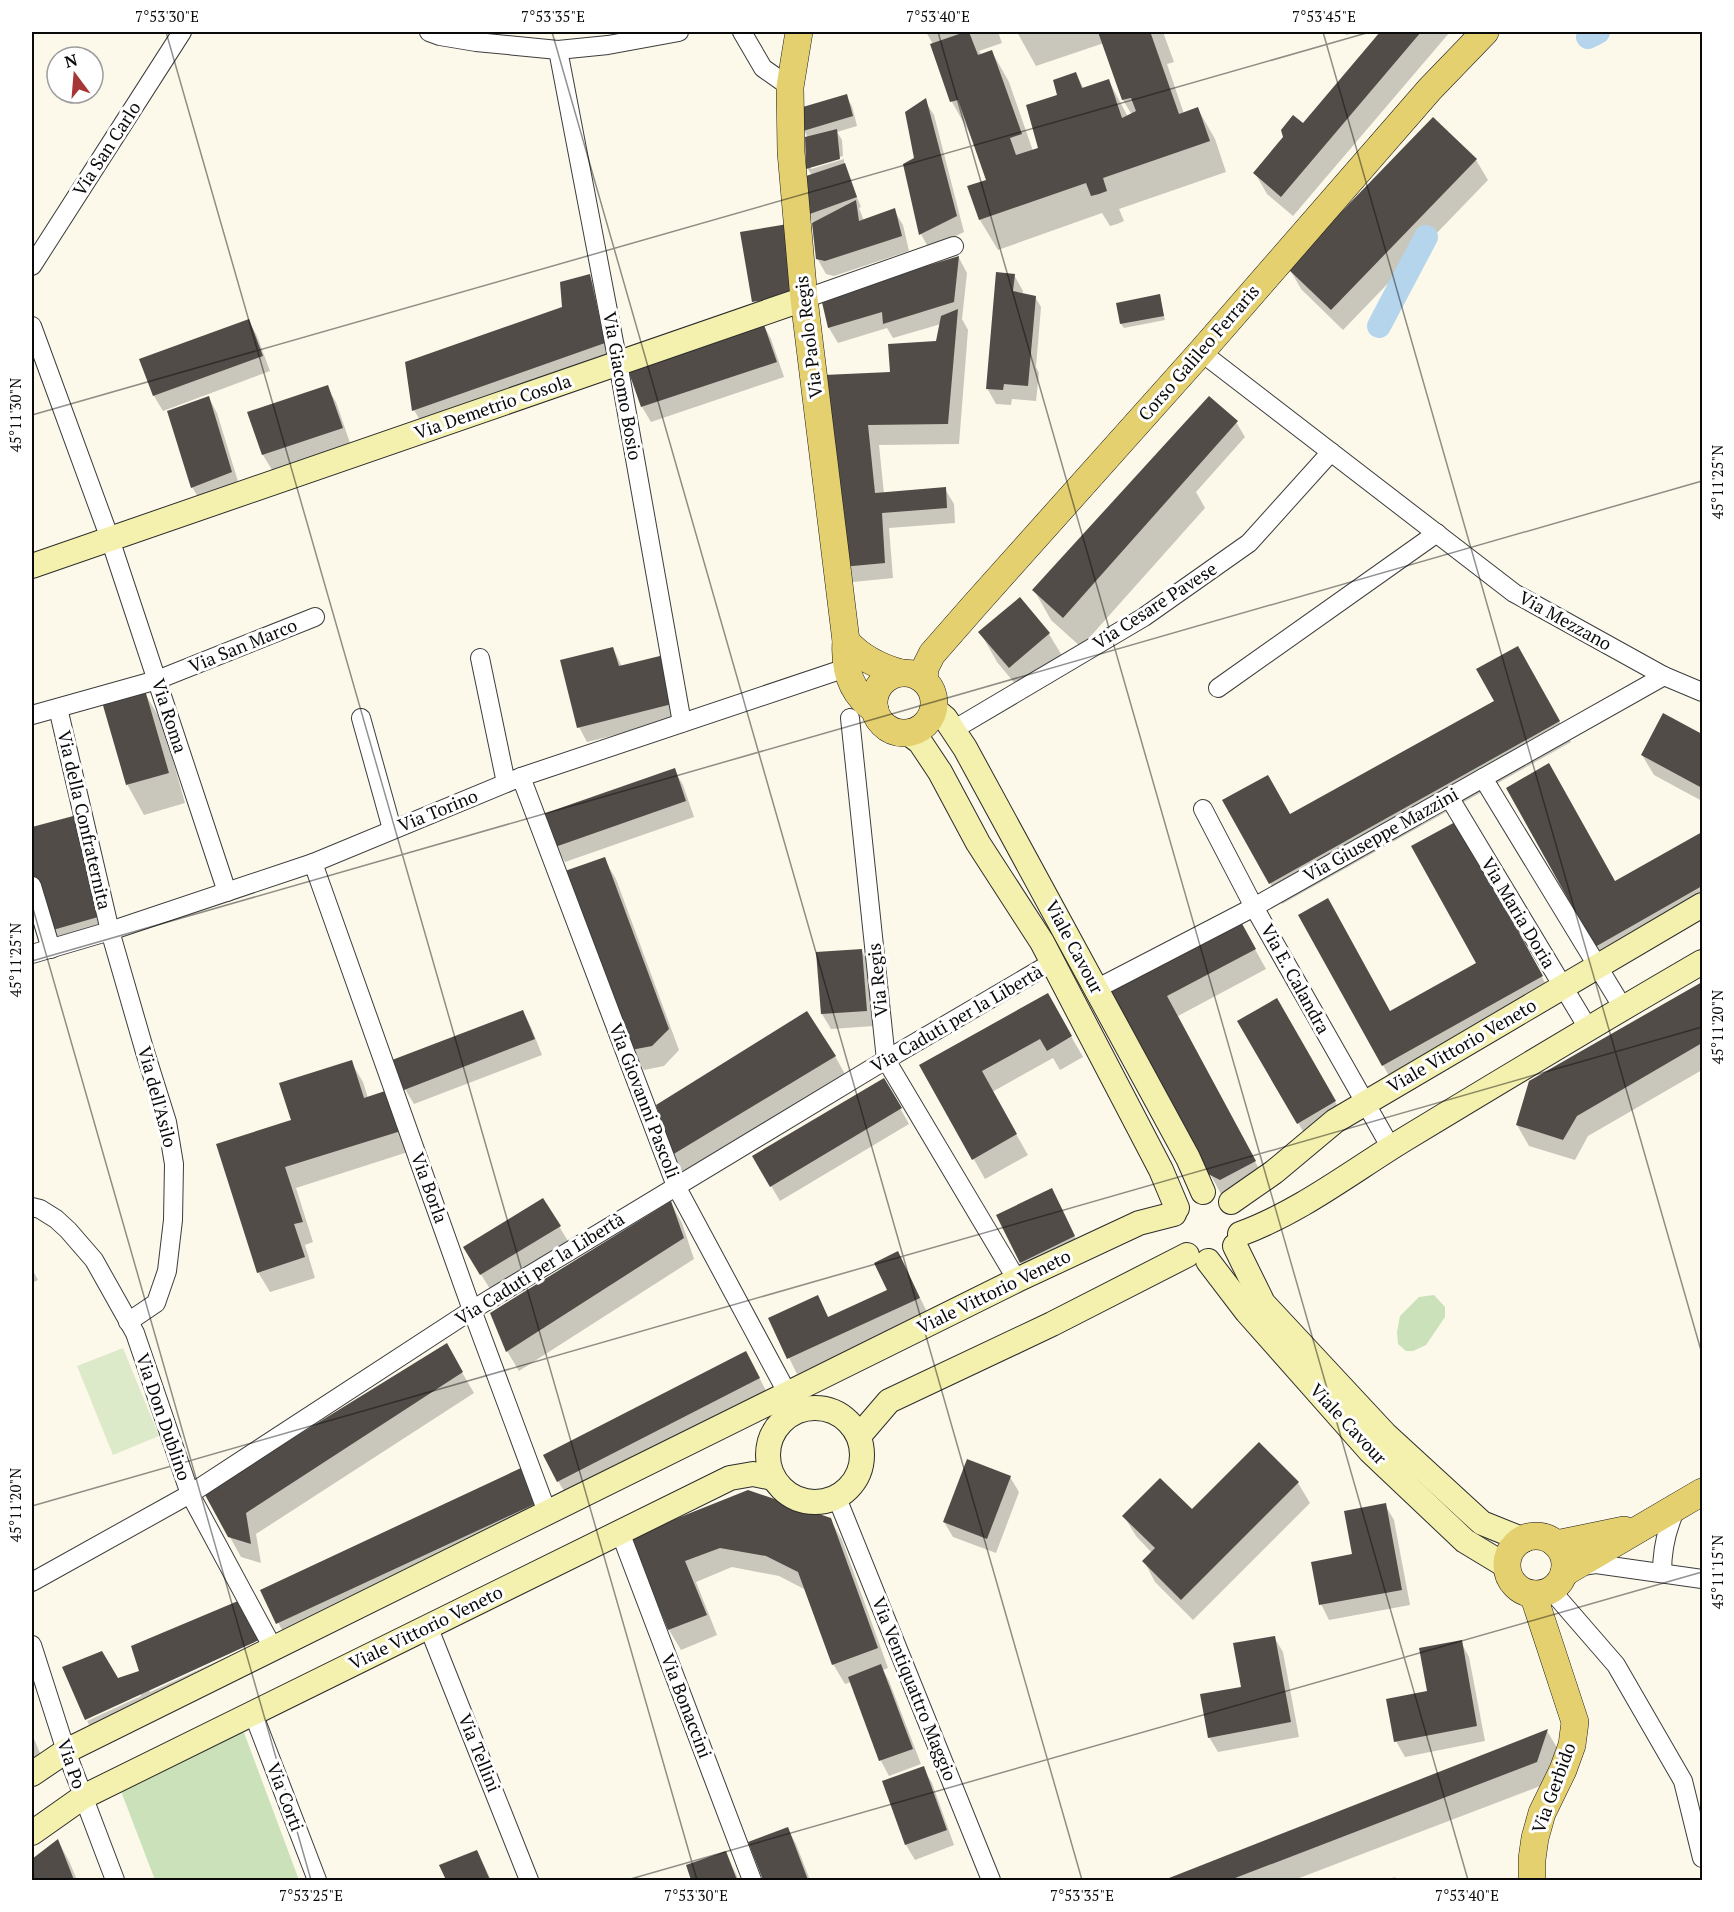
<svg xmlns="http://www.w3.org/2000/svg" width="1734" height="1912" font-family="'PT Serif',serif">
  <style>
    .green { fill: #cbe1b9 }
    .pitch { fill: #ddeac9 }
    .shadow { fill: #0003 }
    .lines { fill: none; stroke-linecap: round; stroke-linejoin: round }
    .canal { stroke: #b5d5ed; stroke-width: 24 }
    .building { fill: #514c48 }
    .street-casing { stroke: #3d3d3d; stroke-width: 20 }
    .secondary-casing { stroke: #2c2c2c; stroke-width: 26 }
    .primary-casing { stroke: #1b1b1b; stroke-width: 28 }
    .street { stroke: #fff; stroke-width: 18 }
    .secondary { stroke: #f4f0ad; stroke-width: 24 }
    .primary { stroke: #e5d070; stroke-width: 27 }
    .ticks { fill: none; stroke: #0a0a0a; stroke-width: 1.5; stroke-opacity: 0.45 }
    .labels { text-anchor: middle; stroke-width: 6; stroke-linejoin: round; paint-order: stroke }
    .street-label { font-size: 18px; fill: #0a0a0a; stroke: #fff }
    .neatline { fill: none; stroke: #0a0a0a; stroke-width: 2 }
    .ticks-label { font-size: 15px; text-anchor: middle; fill: #0a0a0a }
  </style>
  <rect width="100%" height="100%" fill="#fcf9ea"/>
  <g class="green">
    <path d="M1434 1295 1445 1307V1317L1426 1345 1413 1351H1406L1398 1344 1397 1332 1400 1316 1419 1297Z"/>
    <path d="M240 1722 299 1880H155L119 1786Z"/>
  </g>
  <path class="pitch" d="M123 1348 159 1436 113 1455 77 1366Z"/>
  <g class="shadow">
    <path d="M926 32H998L1002 43 979 51 982 56 992 52 1009 82 1033 151 1040 149 1059 96 1076 74 1084 89 1109 81 1128 117 1132 115 1123 100 1104 43 1036 66 1017 32H1163L1174 62 1167 64 1184 114 1198 109 1215 139 1226 172 1119 209 1124 221 1117 224 1110 226 1102 213 998 250 980 220 969 187 988 181 969 132 952 102 932 45 933 44Z"/>
    <path d="M1344 32H1359L1346 35Z"/>
    <path d="M1382 32H1450L1293 216 1267 194 1255 173 1285 138 1303 125Z"/>
    <path d="M846 96 852 106 857 126 837 132 842 140 843 156 811 166V169L844 159V165L861 207 859 208 864 221 894 210 903 225 909 251 834 276 826 274 817 258 814 224 808 215 812 176 808 169 807 138H808L804 130Z"/>
    <path d="M925 101 934 115 964 232 929 249 921 234 905 165 916 159Z"/>
    <path d="M1476 160 1488 180 1343 330 1301 289 1289 268Z"/>
    <path d="M959 258 967 273 962 319 968 330 959 444 879 445 884 494 945 489 954 504 955 523 889 528 893 578 853 582 844 566 833 495 891 373 937 343 941 324 893 338 887 328 838 343 829 328 823 299Z"/>
    <path d="M1014 275 1023 291 1022 295 1035 297 1041 307 1036 367 1039 373 1036 401 1012 399 1011 405 996 404 987 388Z"/>
    <path d="M589 276 601 296 615 363 426 430 414 410 564 308Z"/>
    <path d="M1159 296 1165 320 1124 328 1121 324Z"/>
    <path d="M249 321 257 336 270 371 163 411 154 396 141 360Z"/>
    <path d="M763 324 771 339 784 377 651 422 642 407Z"/>
    <path d="M327 387 336 402 350 443 272 470 263 455 249 413Z"/>
    <path d="M209 398 217 413 240 488 201 502 192 487Z"/>
    <path d="M1236 422 1245 437 1196 492 1205 508 1081 647 1051 620 1034 590Z"/>
    <path d="M1020 599 1049 634 1067 664 1027 698 997 662 980 632Z"/>
    <path d="M613 648 622 667 663 657 684 718 587 742 579 727Z"/>
    <path d="M1518 648 1571 742 1282 904 1224 801 1290 816 1496 701Z"/>
    <path d="M144 692 162 722 185 803 144 815 127 784Z"/>
    <path d="M1664 715 1702 736V801L1654 775 1642 755Z"/>
    <path d="M674 770 683 785 694 817 565 862 556 847Z"/>
    <path d="M1508 789 1615 883 1702 834V913L1607 966Z"/>
    <path d="M77 817 115 936 59 951 47 931 32 873V829Z"/>
    <path d="M1468 843 1553 997 1394 1085 1383 1065 1390 1012 1478 963Z"/>
    <path d="M604 859 616 879 679 1050 664 1066 644 1070 632 1050Z"/>
    <path d="M1251 942 1266 969 1178 1016 1266 1182 1233 1200 1221 1194 1111 990Z"/>
    <path d="M861 950 870 965 874 1026 831 1029 822 1014 818 954Z"/>
    <path d="M1702 984V1070L1588 1136 1575 1160 1529 1146 1517 1125 1530 1082Z"/>
    <path d="M1047 995 1083 1057 1060 1070 1053 1058 992 1092 1028 1155 985 1179 921 1066Z"/>
    <path d="M1276 1000 1344 1117 1307 1138 1239 1022Z"/>
    <path d="M523 1012 531 1027 542 1055 414 1104 405 1089Z"/>
    <path d="M835 1056 846 1076 684 1175 673 1155 658 1106Z"/>
    <path d="M351 1062 363 1082 368 1098 387 1092 411 1151 296 1188 313 1242 305 1245 315 1278 270 1292 258 1272 293 1121Z"/>
    <path d="M884 1080 909 1124 780 1201 754 1157Z"/>
    <path d="M543 1200 568 1241 490 1289 474 1263Z"/>
    <path d="M671 1203 682 1223 694 1259 519 1371 507 1351 492 1313Z"/>
    <path d="M1060 1205 1082 1252 1030 1278 1021 1263Z"/>
    <path d="M898 1253 928 1314 797 1374 770 1319 817 1297 829 1319 889 1291Z"/>
    <path d="M32 1269 38 1280 32 1283Z"/>
    <path d="M446 1345 474 1393 256 1534 261 1563 241 1557 206 1494Z"/>
    <path d="M757 1373 770 1399 570 1501 558 1481Z"/>
    <path d="M520 1470 547 1523 289 1644 262 1590Z"/>
    <path d="M1010 1477 1019 1492 996 1553 953 1537 944 1522Z"/>
    <path d="M1298 1483 1310 1503 1193 1620 1155 1582 1144 1561 1152 1553 1136 1536 1124 1516 1192 1511Z"/>
    <path d="M1385 1505 1394 1520 1410 1605 1329 1620 1321 1604Z"/>
    <path d="M830 1519 842 1540 888 1668 883 1670 889 1681 921 1764 889 1776 881 1761 851 1682 845 1684 833 1664 806 1590 779 1576 732 1567 696 1582 717 1635 681 1650 669 1630 632 1538Z"/>
    <path d="M1274 1637 1283 1652 1299 1737 1218 1752 1209 1737Z"/>
    <path d="M259 1642 269 1661 98 1740 87 1721 141 1696V1694L133 1697 118 1679 141 1672 150 1692Z"/>
    <path d="M1461 1642 1469 1657 1485 1741 1405 1757 1396 1741Z"/>
    <path d="M1547 1731 1559 1751 1548 1783 1294 1880H1168Z"/>
    <path d="M32 1734 47 1770 32 1780Z"/>
    <path d="M923 1768 932 1783 954 1845 915 1860 906 1845Z"/>
    <path d="M788 1829 796 1844 810 1880H764L750 1843Z"/>
    <path d="M58 1841 69 1861 77 1880H32V1861Z"/>
    <path d="M477 1851 491 1880H448L441 1866Z"/>
    <path d="M725 1852 739 1880H693L688 1866Z"/>
    <path d="M1395 1877 1397 1880H1386Z"/>
  </g>
  <g class="lines">
    <g class="canal">
      <path d="M1588 37 1598 32"/>
      <path d="M1379 326 1426 237"/>
    </g>
  </g>
  <g class="building">
    <path d="M965 32H969L978 55 992 50 1022 134 1010 138 1016 155 1038 148 1026 105 1057 95 1053 80 1076 72 1082 88 1109 79 1122 118 1136 111 1131 98 1122 100 1098 32H1156L1151 34 1179 114 1198 107 1210 141 1103 178 1107 191 1099 194 1091 196 1086 183 979 220 967 186 986 180 958 100 950 102 930 44Z"/>
    <path d="M1380 32H1421L1281 197 1253 173 1283 137 1281 130 1293 115 1303 123Z"/>
    <path d="M847 94 853 116 803 131 796 109Z"/>
    <path d="M926 98 957 216 919 235 903 164 914 158 905 112Z"/>
    <path d="M1433 117 1477 159 1331 310 1287 268Z"/>
    <path d="M837 129 840 159 806 169 805 137Z"/>
    <path d="M845 163 857 197 807 215 803 177Z"/>
    <path d="M856 200 859 221 895 208 902 236 825 261 816 259 812 223Z"/>
    <path d="M788 224 800 294 752 302 740 232Z"/>
    <path d="M959 256 954 302 883 324 882 312 828 328 821 298Z"/>
    <path d="M996 272 1015 274 1013 291 1036 296 1028 386 1004 384 1003 390 986 389Z"/>
    <path d="M590 274 605 343 412 411 405 362 562 307 560 282Z"/>
    <path d="M1160 294 1164 316 1120 324 1116 303Z"/>
    <path d="M958 309 948 424 868 425 875 493 946 487 947 508 882 513 885 563 842 567 824 375 890 372 888 344 936 341 941 316Z"/>
    <path d="M249 319 263 356 153 396 139 359Z"/>
    <path d="M763 322 777 362 641 407 627 367Z"/>
    <path d="M328 385 343 428 262 455 247 412Z"/>
    <path d="M209 396 232 472 191 488 167 411Z"/>
    <path d="M1209 396 1238 421 1063 618 1032 590Z"/>
    <path d="M1020 597 1050 633 1009 668 978 632Z"/>
    <path d="M1518 646 1560 721 1269 884 1222 800 1268 775 1290 814 1494 701 1476 669Z"/>
    <path d="M613 647 619 666 664 655 676 703 577 728 560 660Z"/>
    <path d="M145 690 169 773 126 785 102 702Z"/>
    <path d="M1663 713 1702 734V788L1641 755Z"/>
    <path d="M1549 763 1615 881 1702 832V886L1595 947 1506 788Z"/>
    <path d="M675 768 686 801 555 847 543 814Z"/>
    <path d="M77 815 105 915 46 932 32 879V827Z"/>
    <path d="M1457 821 1543 976 1382 1066 1298 915 1328 898 1390 1011 1476 963 1411 846Z"/>
    <path d="M605 857 669 1029 652 1046 631 1050 562 872Z"/>
    <path d="M1240 920 1256 949 1167 996 1256 1161 1220 1180 1208 1174 1109 989Z"/>
    <path d="M862 949 867 1011 821 1014 816 952Z"/>
    <path d="M1702 982V1043L1577 1116 1563 1140 1516 1125 1529 1081Z"/>
    <path d="M1048 993 1072 1036 1047 1051 1040 1039 982 1071 1017 1134 972 1160 919 1065Z"/>
    <path d="M1277 998 1336 1101 1297 1124 1237 1021Z"/>
    <path d="M523 1010 535 1039 404 1090 392 1060Z"/>
    <path d="M807 1011 836 1056 672 1155 656 1105Z"/>
    <path d="M352 1060 364 1098 388 1090 401 1131 285 1167 303 1222 294 1224 305 1257 257 1273 216 1144 291 1120 279 1083Z"/>
    <path d="M884 1078 902 1108 770 1187 752 1156Z"/>
    <path d="M1052 1188 1075 1236 1020 1263 996 1215Z"/>
    <path d="M543 1198 561 1226 480 1275 463 1247Z"/>
    <path d="M671 1201 684 1238 506 1352 490 1313Z"/>
    <path d="M898 1251 920 1298 787 1359 768 1318 818 1295 828 1317 887 1290 874 1263Z"/>
    <path d="M447 1343 463 1372 246 1513 251 1544 228 1537 204 1493Z"/>
    <path d="M746 1351 760 1378 557 1482 543 1455Z"/>
    <path d="M1259 1442 1299 1482 1181 1600 1142 1561 1155 1548 1122 1516 1160 1478 1192 1509Z"/>
    <path d="M967 1459 1011 1476 987 1539 943 1522Z"/>
    <path d="M521 1468 537 1503 276 1624 260 1590Z"/>
    <path d="M748 1490 831 1518 878 1648 832 1665 798 1572 766 1556 720 1548 685 1561 707 1615 668 1630 630 1537Z"/>
    <path d="M1386 1503 1402 1590 1319 1605 1311 1562 1352 1554 1344 1511Z"/>
    <path d="M238 1601 259 1640 85 1720 62 1667 102 1651 118 1678 139 1671 131 1646Z"/>
    <path d="M1275 1636 1291 1722 1208 1738 1200 1694 1241 1687 1233 1643Z"/>
    <path d="M1462 1640 1477 1726 1394 1742 1386 1699 1427 1691 1419 1648Z"/>
    <path d="M881 1664 913 1749 879 1761 848 1677Z"/>
    <path d="M1548 1729 1537 1762 1230 1880H1164Z"/>
    <path d="M924 1766 947 1830 905 1845 882 1781Z"/>
    <path d="M788 1827 808 1880H763L748 1842Z"/>
    <path d="M58 1839 74 1880H32V1859Z"/>
    <path d="M477 1850 490 1880H446L439 1865Z"/>
    <path d="M726 1851 737 1880H691L686 1865Z"/>
  </g>
  <g class="lines">
    <defs>
      <g id="street">
        <path d="M429 32 440 36 476 42 558 50 608 45 679 32"/>
        <path d="M742 32 763 68 790 87"/>
        <path d="M558 50 618 363 682 723"/>
        <path d="M32 266 182 32"/>
        <path d="M804 299 954 246"/>
        <path d="M32 326 110 539 227 892"/>
        <path d="M1201 352 1514 593 1664 676 1702 692"/>
        <path d="M480 658 506 783"/>
        <path d="M1218 688 1437 533"/>
        <path d="M58 708 110 931 145 1052 167 1122 174 1164 173 1220 167 1271 156 1303 128 1322"/>
        <path d="M32 715 157 680 315 617"/>
        <path d="M361 718 392 829"/>
        <path d="M850 718 886 1060 1017 1280"/>
        <path d="M953 730 1144 617 1249 543 1331 452"/>
        <path d="M521 777 676 1186 797 1411"/>
        <path d="M1483 778 1623 1008"/>
        <path d="M1449 797 1588 1028"/>
        <path d="M1203 809 1254 907 1391 1148"/>
        <path d="M313 863 472 1310 547 1512"/>
        <path d="M32 886 51 949"/>
        <path d="M32 954 110 931 313 863 521 777 846 668"/>
        <path d="M1096 989 1254 907 1664 676"/>
        <path d="M32 1207 40 1209 56 1219 68 1230 94 1260 135 1333 190 1494 273 1648"/>
        <path d="M837 1498 991 1880"/>
        <path d="M620 1532 752 1880"/>
        <path d="M1582 1566 1596 1564 1702 1579"/>
        <path d="M1662 1573C1662 1551 1666 1530 1676 1509"/>
        <path d="M32 1582 190 1494 472 1310 879 1064 1053 962"/>
        <path d="M1551 1590 1616 1665 1683 1781 1702 1858"/>
        <path d="M428 1626 529 1880"/>
        <path d="M32 1645 66 1751 115 1880"/>
        <path d="M253 1713 317 1880"/>
      </g>
      <g id="secondary">
        <path d="M32 566 804 299"/>
        <path d="M934 709 945 718 965 748 1188 1158 1203 1192"/>
        <path d="M908 733 920 742 940 772 978 843 1042 942 1161 1170 1177 1208"/>
        <path d="M1231 1202 1274 1172 1335 1121 1702 905"/>
        <path d="M1240 1234C1300 1212 1351 1172 1405 1139 1504 1079 1602 1020 1702 962"/>
        <path d="M1235 1246 1263 1303 1385 1434 1482 1523 1524 1540"/>
        <path d="M1208 1261 1247 1312 1370 1451 1465 1541 1508 1567"/>
        <circle cx="815" cy="1455" r="47"/>
        <path d="M859 1436 889 1401 1052 1324 1187 1255"/>
        <path d="M32 1774 66 1751 1017 1280 1139 1223 1174 1214"/>
        <path d="M32 1833 83 1797 730 1478 753 1474 773 1478"/>
      </g>
      <g id="primary">
        <path d="M799 32 790 87 791 152 804 299 846 641C844 669 850 693 875 710"/>
        <path d="M846 641C861 658 879 667 901 673"/>
        <circle cx="904" cy="703" r="30"/>
        <path d="M924 680 925 668 932 654 974 606 1201 352 1430 89 1485 32"/>
        <circle cx="1536" cy="1565" r="29"/>
        <path d="M1556 1544 1624 1530"/>
        <path d="M1564 1573 1702 1492"/>
        <path d="M1532 1880V1859L1535 1838 1542 1813 1563 1770 1572 1745 1575 1722 1533 1594"/>
      </g>
    </defs>
    <use href="#street" class="street-casing"/>
    <use href="#secondary" class="secondary-casing"/>
    <use href="#primary" class="primary-casing"/>
    <use href="#street" class="street"/>
    <use href="#secondary" class="secondary"/>
    <use href="#primary" class="primary"/>
  </g>
  <path class="ticks" d="M166 32 697 1880M552 32 1082 1880M938 32 1468 1880M1323 32 1702 1354M32 415 1370 32M32 905 311 1880M32 961 1702 481M32 1506 1702 1027M627 1880 1702 1572"/>
  <g class="labels">
    <g class="street-label">
      <text transform="translate(107 149) rotate(-57)" y="6">Via San Carlo</text>
      <text transform="translate(809 337) rotate(-97)" y="6">Via Paolo Regis</text>
      <text transform="translate(1199 353) rotate(-49)" y="6">Corso Galileo Ferraris</text>
      <text transform="translate(622 386) rotate(80)" y="6">Via Giacomo Bosio</text>
      <text transform="translate(493 407) rotate(-19)" y="6">Via Demetrio Cosola</text>
      <text transform="translate(1155 606) rotate(-33)" y="6">Via Cesare Pavese</text>
      <text transform="translate(1565 621) rotate(29)" y="6">Via Mezzano</text>
      <text transform="translate(243 646) rotate(-22)" y="6">Via San Marco</text>
      <text transform="translate(169 716) rotate(72)" y="6">Via Roma</text>
      <text transform="translate(438 811) rotate(-22)" y="6">Via Torino</text>
      <text transform="translate(84 820) rotate(77)" y="6">Via della Confraternita</text>
      <text transform="translate(1381 835) rotate(-29)" y="6">Via Giuseppe Mazzini</text>
      <text transform="translate(1518 913) rotate(59)" y="6">Via Maria Doria</text>
      <text transform="translate(1074 947) rotate(62)" y="6">Viale Cavour</text>
      <text transform="translate(1295 979) rotate(61)" y="6">Via E. Calandra</text>
      <text transform="translate(878 980) rotate(-96)" y="6">Via Regis</text>
      <text transform="translate(957 1019) rotate(-30)" y="6">Via Caduti per la Libertà</text>
      <text transform="translate(1462 1046) rotate(-30)" y="6">Viale Vittorio Veneto</text>
      <text transform="translate(157 1097) rotate(75)" y="6">Via dell'Asilo</text>
      <text transform="translate(644 1101) rotate(69)" y="6">Via Giovanni Pascoli</text>
      <text transform="translate(429 1188) rotate(70)" y="6">Via Borla</text>
      <text transform="translate(540 1269) rotate(-32)" y="6">Via Caduti per la Libertà</text>
      <text transform="translate(994 1292) rotate(-26)" y="6">Viale Vittorio Veneto</text>
      <text transform="translate(163 1417) rotate(71)" y="6">Via Don Dublino</text>
      <text transform="translate(1348 1424) rotate(47)" y="6">Viale Cavour</text>
      <text transform="translate(426 1628) rotate(-26)" y="6">Viale Vittorio Veneto</text>
      <text transform="translate(914 1689) rotate(68)" y="6">Via Ventiquattro Maggio</text>
      <text transform="translate(686 1706) rotate(69)" y="6">Via Bonaccini</text>
      <text transform="translate(479 1753) rotate(68)" y="6">Via Tellini</text>
      <text transform="translate(71 1764) rotate(71)" y="6">Via Po</text>
      <text transform="translate(1554 1788) rotate(-70)" y="6">Via Gerbido</text>
      <text transform="translate(285 1797) rotate(69)" y="6">Via Corti</text>
    </g>
  </g>
  <rect width="1734" height="1912" fill="none" stroke="#ffffff" stroke-width="66"/>
  <g transform="translate(75 75) rotate(344)"><circle r="28" fill="#ffffff" stroke="#9d9d9d" stroke-width="1.5"/>
  <path d="M0-4.5L10 22L0 15L-10 22Z" fill="#a63736"/>
  <text y="-9" font-size="16" font-weight="bold" text-anchor="middle" fill="#0a0a0a">N</text>
  </g>
  <rect x="33" y="33" width="1668" height="1846" class="neatline"/>
  <g class="ticks-label">
    <text x="167" y="22">7°53'30"E</text>
    <text x="553" y="22">7°53'35"E</text>
    <text x="938" y="22">7°53'40"E</text>
    <text x="1324" y="22">7°53'45"E</text>
    <text transform="translate(16 415) rotate(-90)" y="5">45°11'30"N</text>
    <text transform="translate(1718 482) rotate(-90)" y="5">45°11'25"N</text>
    <text transform="translate(16 960) rotate(-90)" y="5">45°11'25"N</text>
    <text transform="translate(1718 1027) rotate(-90)" y="5">45°11'20"N</text>
    <text transform="translate(16 1505) rotate(-90)" y="5">45°11'20"N</text>
    <text transform="translate(1718 1572) rotate(-90)" y="5">45°11'15"N</text>
    <text x="311" y="1901">7°53'25"E</text>
    <text x="696" y="1901">7°53'30"E</text>
    <text x="1082" y="1901">7°53'35"E</text>
    <text x="1467" y="1901">7°53'40"E</text>
  </g>
</svg>
